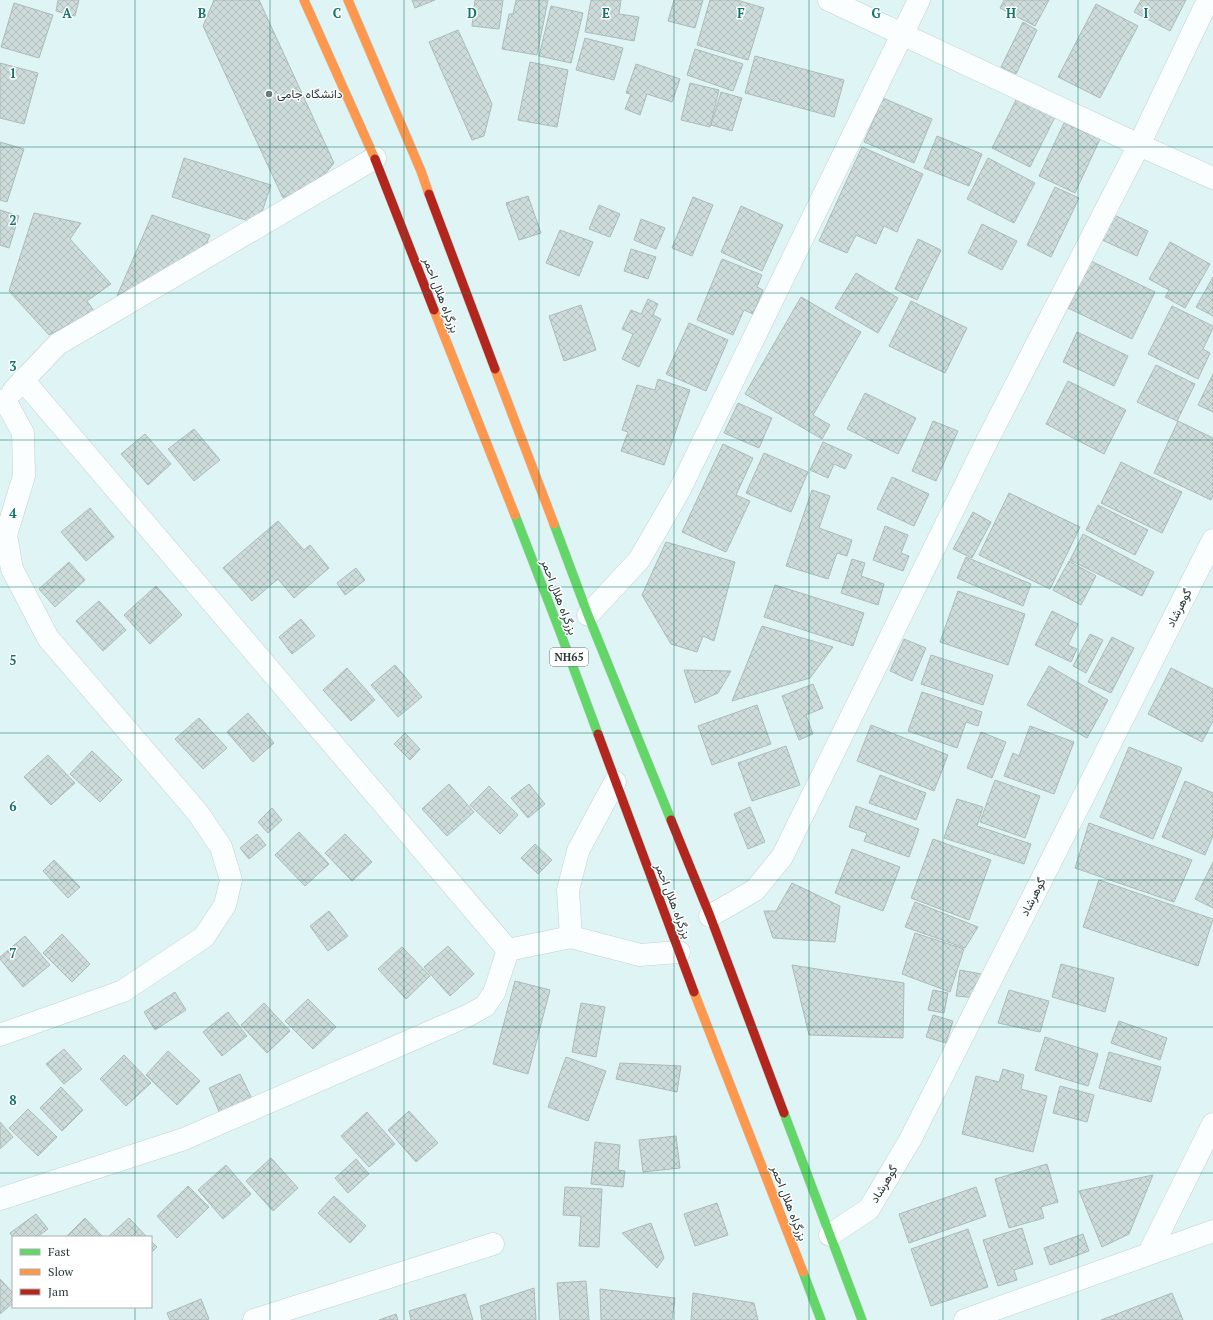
<svg xmlns="http://www.w3.org/2000/svg" width="1213" height="1320" font-family="'PT Serif',Vazirmatn,serif">
  <style>
    .building { fill: url(#building-cross-hatch); stroke: #acbbb8 }
    .lines { fill: none; stroke-linecap: round; stroke-linejoin: round }
    .street-casing { stroke: #c0d1d1; stroke-width: 23 }
    .fast-casing { stroke: #c0d1d1; stroke-width: 10 }
    .slow-casing { stroke: #c0d1d1; stroke-width: 10 }
    .jam-casing { stroke: #c0d1d1; stroke-width: 10 }
    .street { stroke: #fafefe; stroke-width: 22 }
    .fast { stroke: #63d668; stroke-width: 9 }
    .slow { stroke: #ff974d; stroke-width: 9 }
    .jam { stroke: #b3261e; stroke-width: 9 }
    .grid { fill: none; stroke: #0f766e; stroke-width: 1; stroke-opacity: 0.55 }
    .poi-dot { fill: #697a7a; stroke: #fff; stroke-width: 1.5 }
    .labels { text-anchor: middle; stroke-width: 3; stroke-linejoin: round; paint-order: stroke }
    .shield { fill: #fff; stroke: #697474; stroke-width: 1 }
    .shield-label { font-size: 11px; font-weight: bold; fill: #293838 }
    .poi-label { font-size: 12px; fill: #293838; stroke: #fff; text-anchor: start }
    .street-label { font-size: 12px; fill: #293838; stroke: #fff }
    .grid-label { font-size: 13px; text-anchor: middle; font-weight: bold; fill: #0f766e; stroke: #fff; stroke-width: 3; stroke-linejoin: round; paint-order: stroke }
  </style>
  <defs>
    <pattern id="building-cross-hatch" width="8" height="8" patternUnits="userSpaceOnUse"><rect width="8" height="8" fill="#cddcda"/><path d="M0 0l8 8M0 8l8-8" fill="none" stroke="#b0bebc"/></pattern>
  </defs>
  <rect width="100%" height="100%" fill="#dff5f5"/>
  <g class="building">
    <path d="M58 0H79L75 16 56 11Z"/>
    <path d="M214 0H259L334 163 320 180 283 198 203 26Z"/>
    <path d="M412 0H435L415 8Z"/>
    <path d="M475 0H503L499 29 472 26Z"/>
    <path d="M516 0H548L537 55 502 49 509 14H513Z"/>
    <path d="M591 0H621L619 14 639 17 634 41 585 32Z"/>
    <path d="M674 0H703L695 28 668 21Z"/>
    <path d="M710 0H737L764 8 748 60 697 45Z"/>
    <path d="M1004 0H1049L1035 26 1000 8Z"/>
    <path d="M1141 0H1186L1170 31 1134 12Z"/>
    <path d="M14 3 53 15 39 58 1 47Z"/>
    <path d="M1096 4 1138 26 1100 98 1058 77Z"/>
    <path d="M551 6 583 13 571 63 539 56Z"/>
    <path d="M1023 22 1037 30 1016 74 1001 67Z"/>
    <path d="M458 30 492 104 484 136 472 140 429 42Z"/>
    <path d="M585 38 623 48 614 80 576 70Z"/>
    <path d="M695 49 743 64 733 91 687 75Z"/>
    <path d="M755 56 844 80 834 117 745 93Z"/>
    <path d="M530 62 568 70 557 127 518 120Z"/>
    <path d="M0 63 38 73 24 124 0 118Z"/>
    <path d="M636 64 680 79 672 102 647 94 640 115 625 109 631 94 626 93Z"/>
    <path d="M690 83 719 90 710 127 681 120Z"/>
    <path d="M721 92 742 98 732 131 711 125Z"/>
    <path d="M883 98 932 119 914 163 864 142Z"/>
    <path d="M1017 98 1055 117 1030 167 992 148Z"/>
    <path d="M1064 123 1100 139 1075 193 1039 176Z"/>
    <path d="M937 136 982 154 969 186 924 168Z"/>
    <path d="M0 142 24 149 7 202 0 200Z"/>
    <path d="M862 147 923 174 897 232 884 226 876 244 856 235 847 253 819 241Z"/>
    <path d="M184 158 271 185 258 224 172 197Z"/>
    <path d="M988 158 1035 183 1014 223 967 199Z"/>
    <path d="M1055 187 1079 198 1051 257 1027 245Z"/>
    <path d="M528 196 541 233 519 240 506 203Z"/>
    <path d="M693 197 713 205 692 256 672 248Z"/>
    <path d="M599 205 620 214 610 237 589 229Z"/>
    <path d="M741 206 783 225 762 271 721 252Z"/>
    <path d="M0 210 19 216 9 248 0 245Z"/>
    <path d="M34 213 81 223 70 239 111 284 87 301 94 311 49 335 9 291Z"/>
    <path d="M1112 214 1148 231 1137 256 1100 239Z"/>
    <path d="M152 215 210 235 202 255 117 296Z"/>
    <path d="M641 219 665 228 656 249 634 240Z"/>
    <path d="M982 224 1017 241 1002 270 968 253Z"/>
    <path d="M560 230 593 242 579 276 546 263Z"/>
    <path d="M918 239 941 250 917 300 895 289Z"/>
    <path d="M1170 242 1210 264 1185 308 1165 297 1169 290 1149 279Z"/>
    <path d="M631 249 656 257 648 279 624 271Z"/>
    <path d="M722 259 762 275 757 287 763 290 753 314 744 310 733 335 697 320Z"/>
    <path d="M1091 261 1155 292 1132 339 1068 308Z"/>
    <path d="M856 273 898 298 878 333 835 308Z"/>
    <path d="M1213 277V316L1196 307Z"/>
    <path d="M801 297 861 332 813 415 830 425 822 439 745 394Z"/>
    <path d="M648 299 658 304 653 315 661 319 639 367 622 359 633 334 622 329 631 310 641 314Z"/>
    <path d="M911 301 967 328 945 373 889 346Z"/>
    <path d="M581 305 596 350 564 361 549 316Z"/>
    <path d="M1172 306 1213 326V328L1203 349 1210 353 1198 379 1148 354Z"/>
    <path d="M689 323 728 340 706 391 666 374Z"/>
    <path d="M1077 332 1128 356 1114 386 1063 362Z"/>
    <path d="M1156 365 1195 384 1177 421 1137 402Z"/>
    <path d="M1213 374V412L1198 405Z"/>
    <path d="M658 379 690 390 664 465 621 451 628 432 622 430 637 385 655 390Z"/>
    <path d="M1068 381 1126 410 1104 454 1046 424Z"/>
    <path d="M865 393 916 418 898 454 847 429Z"/>
    <path d="M738 403 772 418 759 448 724 433Z"/>
    <path d="M933 421 958 431 936 481 912 471Z"/>
    <path d="M1178 421 1213 438V495L1211 500 1154 473Z"/>
    <path d="M194 429 220 460 194 481 168 449Z"/>
    <path d="M145 434 171 464 148 485 121 454Z"/>
    <path d="M823 442 852 455 845 469 834 464 828 478 810 470Z"/>
    <path d="M723 444 753 458 736 495 750 501 726 552 682 532Z"/>
    <path d="M764 453 808 472 791 512 746 493Z"/>
    <path d="M1121 462 1182 492 1162 533 1101 503Z"/>
    <path d="M892 477 929 494 914 526 877 509Z"/>
    <path d="M812 490 830 496 819 528 852 540 847 556 837 553 828 579 786 566Z"/>
    <path d="M1009 493 1080 527 1050 589 979 555Z"/>
    <path d="M1098 505 1148 530 1135 555 1086 530Z"/>
    <path d="M90 508 114 537 86 561 61 532Z"/>
    <path d="M973 512 991 522 972 558 953 549Z"/>
    <path d="M278 521 304 550 310 545 329 568 294 598 278 579 252 601 223 568Z"/>
    <path d="M885 526 908 535 901 553 909 556 903 571 873 560Z"/>
    <path d="M1083 534 1154 572 1142 596 1070 560Z"/>
    <path d="M666 542 735 562 714 641 703 636 697 652 671 644 642 595Z"/>
    <path d="M966 557 1031 584 1023 606 957 578Z"/>
    <path d="M852 559 865 563 861 576 884 584 878 605 841 593Z"/>
    <path d="M1069 561 1096 576 1081 605 1053 590Z"/>
    <path d="M69 562 85 580 55 607 39 589Z"/>
    <path d="M356 568 365 580 345 595 337 583Z"/>
    <path d="M775 585 864 613 853 646 764 617Z"/>
    <path d="M156 586 182 615 150 644 124 615Z"/>
    <path d="M958 591 1025 614 1008 665 940 642Z"/>
    <path d="M99 601 126 630 103 651 76 621Z"/>
    <path d="M1052 611 1078 624 1068 645 1077 649 1071 662 1035 645Z"/>
    <path d="M301 619 315 636 292 654 279 637Z"/>
    <path d="M762 626 833 647 810 678 732 701Z"/>
    <path d="M1090 634 1103 640 1086 673 1073 666Z"/>
    <path d="M1112 637 1134 648 1111 693 1088 682Z"/>
    <path d="M904 639 926 648 912 681 890 671Z"/>
    <path d="M931 655 993 675 983 705 921 684Z"/>
    <path d="M395 665 422 697 398 717 371 685Z"/>
    <path d="M1049 666 1108 700 1087 738 1027 705Z"/>
    <path d="M347 668 375 700 351 721 323 690Z"/>
    <path d="M1171 668 1213 689V721L1202 742 1148 714Z"/>
    <path d="M684 670 731 671 718 693 695 703Z"/>
    <path d="M813 684 823 708 806 715 813 734 799 740 782 696Z"/>
    <path d="M922 692 982 712 978 726 966 722 957 748 908 731Z"/>
    <path d="M757 705 771 744 712 765 698 726Z"/>
    <path d="M248 713 274 743 253 762 227 732Z"/>
    <path d="M199 718 227 748 203 769 175 739Z"/>
    <path d="M871 725 948 755 934 791 857 761Z"/>
    <path d="M1030 726 1074 742 1054 794 1004 776 1013 753 1019 756Z"/>
    <path d="M981 732 1006 742 992 778 967 768Z"/>
    <path d="M405 733 420 749 410 760 394 744Z"/>
    <path d="M786 746 800 785 752 801 738 763Z"/>
    <path d="M1129 747 1182 768 1153 839 1100 817Z"/>
    <path d="M92 751 122 780 100 802 70 774Z"/>
    <path d="M48 755 75 783 51 805 24 777Z"/>
    <path d="M880 775 926 793 916 820 869 803Z"/>
    <path d="M995 780 1040 796 1025 838 980 822Z"/>
    <path d="M1185 781 1213 793V836L1205 855 1162 837Z"/>
    <path d="M449 784 474 812 447 836 422 809Z"/>
    <path d="M529 784 545 804 528 818 511 798Z"/>
    <path d="M489 786 518 815 500 834 470 805Z"/>
    <path d="M957 799 983 807 977 826 1031 844 1024 864 944 838Z"/>
    <path d="M856 806 919 829 909 857 864 841 867 833 849 827Z"/>
    <path d="M750 807 765 842 748 849 734 814Z"/>
    <path d="M272 808 282 820 268 833 258 822Z"/>
    <path d="M1089 823 1192 860 1174 902 1075 868Z"/>
    <path d="M299 832 329 864 305 886 275 855Z"/>
    <path d="M257 834 266 845 249 859 240 848Z"/>
    <path d="M345 834 372 862 352 881 325 853Z"/>
    <path d="M933 839 991 860 969 920 911 898Z"/>
    <path d="M535 844 552 860 538 874 521 858Z"/>
    <path d="M852 849 900 867 883 911 835 893Z"/>
    <path d="M54 860 80 887 68 898 43 871Z"/>
    <path d="M1213 862V908L1195 899Z"/>
    <path d="M1099 880 1213 919 1198 966 1083 927Z"/>
    <path d="M792 883 840 906 835 942 773 938 764 911H776Z"/>
    <path d="M915 902 978 927 965 948 905 927Z"/>
    <path d="M329 911 348 936 328 951 310 926Z"/>
    <path d="M915 933 964 949 950 992 902 974Z"/>
    <path d="M62 934 90 964 72 982 43 953Z"/>
    <path d="M25 936 50 965 23 987 0 959V957Z"/>
    <path d="M448 946 474 974 450 996 424 967Z"/>
    <path d="M402 947 430 976 406 999 378 969Z"/>
    <path d="M1061 964 1114 978 1105 1012 1052 997Z"/>
    <path d="M792 965 904 983 903 1038 809 1035Z"/>
    <path d="M960 970 987 975 978 998 956 996Z"/>
    <path d="M515 981 550 990 528 1074 493 1064Z"/>
    <path d="M933 990 948 993 944 1013 928 1010Z"/>
    <path d="M1009 990 1049 1001 1040 1032 998 1023Z"/>
    <path d="M175 992 186 1010 155 1030 144 1012Z"/>
    <path d="M308 999 336 1027 313 1049 285 1021Z"/>
    <path d="M264 1003 290 1031 267 1053 241 1025Z"/>
    <path d="M581 1003 605 1007 596 1057 572 1052Z"/>
    <path d="M228 1012 247 1036 222 1056 203 1032Z"/>
    <path d="M933 1015 953 1021 946 1043 926 1037Z"/>
    <path d="M1119 1021 1167 1038 1160 1060 1111 1043Z"/>
    <path d="M1045 1037 1098 1054 1088 1086 1035 1070Z"/>
    <path d="M64 1049 82 1069 64 1084 46 1064Z"/>
    <path d="M168 1051 200 1081 177 1105 146 1075Z"/>
    <path d="M1109 1052 1161 1067 1151 1102 1099 1088Z"/>
    <path d="M124 1055 151 1083 126 1106 100 1079Z"/>
    <path d="M566 1057 606 1071 588 1121 548 1107Z"/>
    <path d="M620 1063 681 1066 677 1092 616 1079Z"/>
    <path d="M1003 1069 1024 1075 1021 1089 1047 1096 1033 1152 962 1134 976 1076 999 1082Z"/>
    <path d="M240 1074 253 1101 221 1116 209 1088Z"/>
    <path d="M1060 1086 1094 1095 1087 1122 1053 1113Z"/>
    <path d="M61 1087 83 1110 62 1131 40 1108Z"/>
    <path d="M28 1109 57 1137 38 1156 9 1128Z"/>
    <path d="M409 1111 438 1143 416 1162 388 1130Z"/>
    <path d="M367 1112 395 1144 369 1167 341 1136Z"/>
    <path d="M0 1122 13 1137 0 1149Z"/>
    <path d="M676 1136 680 1168 643 1172 639 1140Z"/>
    <path d="M595 1142 620 1145 618 1170 625 1171 623 1187 591 1184Z"/>
    <path d="M271 1158 298 1188 273 1211 246 1181Z"/>
    <path d="M356 1159 369 1174 348 1193 335 1178Z"/>
    <path d="M1047 1164 1058 1202 1041 1207 1044 1218 1009 1228 995 1179Z"/>
    <path d="M226 1165 251 1194 223 1219 198 1190Z"/>
    <path d="M1153 1175 1129 1234 1102 1247 1079 1191Z"/>
    <path d="M188 1186 209 1207 177 1238 157 1216Z"/>
    <path d="M565 1187 602 1189 599 1247 579 1246 581 1216 563 1215Z"/>
    <path d="M976 1187 986 1216 909 1243 899 1214Z"/>
    <path d="M334 1196 366 1226 350 1243 318 1213Z"/>
    <path d="M717 1203 728 1235 695 1246 684 1214Z"/>
    <path d="M36 1214 48 1229 37 1237H13L10 1233Z"/>
    <path d="M85 1218 103 1237H66Z"/>
    <path d="M129 1218 147 1237H108Z"/>
    <path d="M651 1223 664 1258 657 1268 622 1233Z"/>
    <path d="M1022 1228 1033 1264 1014 1270 1017 1280 998 1286 983 1240Z"/>
    <path d="M968 1229 988 1287 931 1306 911 1249Z"/>
    <path d="M1083 1234 1089 1251 1050 1265 1044 1248Z"/>
    <path d="M151 1241 157 1247 151 1253Z"/>
    <path d="M0 1279 13 1293V1303L0 1314Z"/>
    <path d="M586 1281 589 1320H560L557 1283Z"/>
    <path d="M534 1288 536 1320H482L480 1306Z"/>
    <path d="M600 1289 675 1298 672 1320H601Z"/>
    <path d="M693 1293 754 1303 758 1320H691Z"/>
    <path d="M1172 1293 1183 1320H1101Z"/>
    <path d="M465 1294 473 1320H411L409 1311Z"/>
    <path d="M201 1299 209 1319 206 1320H170L167 1313Z"/>
    <path d="M396 1314 398 1320H379Z"/>
  </g>
  <g class="lines">
    <defs>
      <g id="street">
        <path d="M829 0 1139 145 1213 178"/>
        <path d="M23 380 508 950"/>
        <path d="M13 391 58 344 375 158"/>
        <path d="M588 615 639 560 679 491 919 0"/>
        <path d="M710 916 755 890 782 857 987 441 1139 145 1208 0"/>
        <path d="M571 937 568 890 578 851 615 782"/>
        <path d="M508 950 571 937 640 955 679 952"/>
        <path d="M0 1035 123 991 204 937 225 905 231 880 221 847 198 813 48 638 12 569 6 535 24 476 23 433 5 400"/>
        <path d="M0 1199 184 1139 469 1015 485 1006 494 993 508 950"/>
        <path d="M830 1235 869 1209 910 1140 1213 540"/>
        <path d="M1149 1253 1213 1124"/>
        <path d="M254 1320 493 1244"/>
        <path d="M965 1320 1213 1231"/>
      </g>
      <g id="fast">
        <path d="M515 515 559 629 598 734"/>
        <path d="M554 524 588 615 671 820"/>
        <path d="M784 1113 862 1320"/>
        <path d="M803 1272 821 1320"/>
      </g>
      <g id="slow">
        <path d="M304 0 375 159"/>
        <path d="M348 0 421 171 429 194"/>
        <path d="M434 310 515 515"/>
        <path d="M495 369 554 524"/>
        <path d="M694 992 803 1272"/>
      </g>
      <g id="jam">
        <path d="M375 159 434 310"/>
        <path d="M429 194 495 369"/>
        <path d="M598 734 694 992"/>
        <path d="M671 820 710 916 784 1113"/>
      </g>
    </defs>
    <use href="#street" class="street-casing"/>
    <use href="#fast" class="fast-casing"/>
    <use href="#slow" class="slow-casing"/>
    <use href="#jam" class="jam-casing"/>
    <use href="#street" class="street"/>
    <use href="#fast" class="fast"/>
    <use href="#slow" class="slow"/>
    <use href="#jam" class="jam"/>
  </g>
  <path class="grid" d="M135 0V1237M270 0V1320M404 0V1320M539 0V1320M674 0V1320M809 0V1320M943 0V1320M1078 0V1320M0 147H1213M0 293H1213M0 440H1213M0 587H1213M0 733H1213M0 880H1213M0 1027H1213M0 1173H1213M135 1307V1320"/>
  <circle class="poi-dot" cx="269" cy="94" r="4"/>
  <g class="labels">
    <rect class="shield" x="550" y="648" width="38" height="18" rx="3"/>
    <g class="shield-label">
      <text x="569" y="661">NH65</text>
    </g>
    <g class="poi-label">
      <text x="277" y="98">دانشگاه جامی</text>
    </g>
    <g class="street-label">
      <text transform="translate(441 295) rotate(69)" y="4">بزرگراه هلال احمر</text>
      <text transform="translate(559 597) rotate(69)" y="4">بزرگراه هلال احمر</text>
      <text transform="translate(1179 608) rotate(-63)" y="4">گوهرشاد</text>
      <text transform="translate(1033 897) rotate(-63)" y="4">گوهرشاد</text>
      <text transform="translate(673 901) rotate(69)" y="4">بزرگراه هلال احمر</text>
      <text transform="translate(884 1184) rotate(-59)" y="4">گوهرشاد</text>
      <text transform="translate(789 1203) rotate(69)" y="4">بزرگراه هلال احمر</text>
    </g>
  </g>
  <g class="grid-label">
    <text x="67" y="18">A</text>
    <text x="202" y="18">B</text>
    <text x="337" y="18">C</text>
    <text x="472" y="18">D</text>
    <text x="606" y="18">E</text>
    <text x="741" y="18">F</text>
    <text x="876" y="18">G</text>
    <text x="1011" y="18">H</text>
    <text x="1146" y="18">I</text>
    <text x="13" y="78">1</text>
    <text x="13" y="225">2</text>
    <text x="13" y="371">3</text>
    <text x="13" y="518">4</text>
    <text x="13" y="665">5</text>
    <text x="13" y="811">6</text>
    <text x="13" y="958">7</text>
    <text x="13" y="1105">8</text>
  </g>
  <rect x="12" y="1236" width="140" height="72" fill="#ffffff" stroke="#a9afaf"/>
  <rect x="20" y="1249" width="20" height="6" fill="#63d668" stroke="#a9afaf"/>
  <text x="48" y="1256" font-size="12" fill="#293838">Fast</text>
  <rect x="20" y="1269" width="20" height="6" fill="#ff974d" stroke="#a9afaf"/>
  <text x="48" y="1276" font-size="12" fill="#293838">Slow</text>
  <rect x="20" y="1289" width="20" height="6" fill="#b3261e" stroke="#a9afaf"/>
  <text x="48" y="1296" font-size="12" fill="#293838">Jam</text>
</svg>
